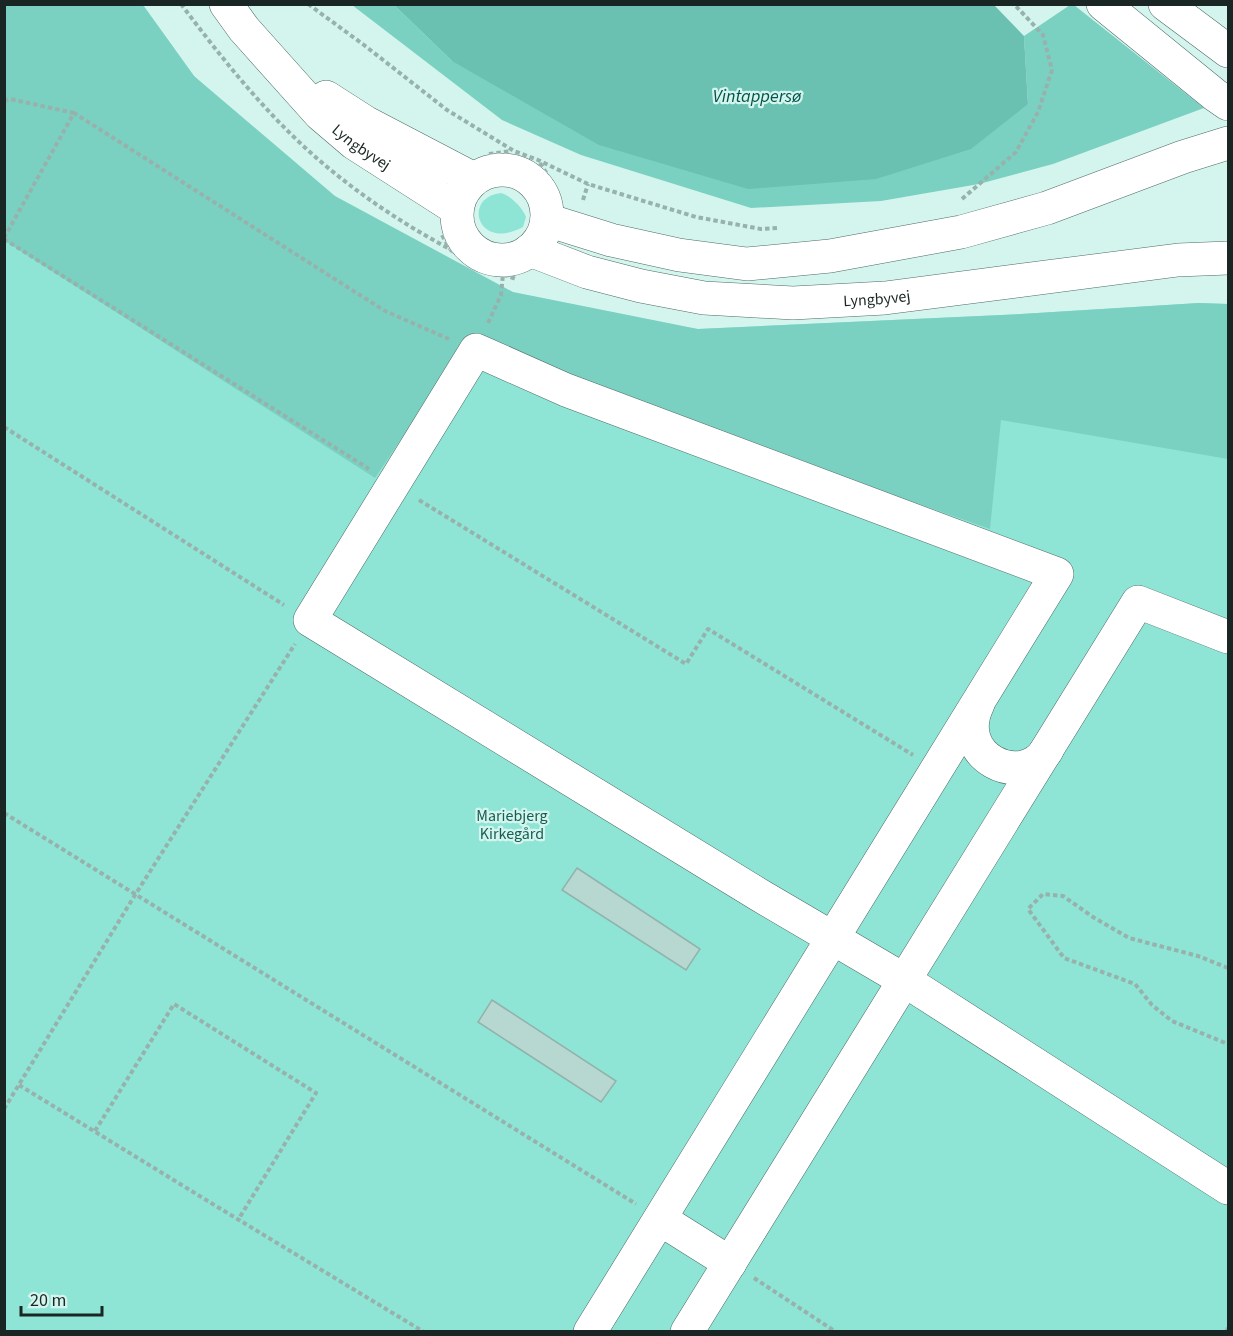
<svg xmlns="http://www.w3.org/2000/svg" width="1233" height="1336" font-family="'Source Sans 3',sans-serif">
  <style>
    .green { fill: #8ee5d5 }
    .forest { fill: #7ad1c1 }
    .water { fill: #6ac1b2 }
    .building { fill: #b7d8d1; stroke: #92b2ac; stroke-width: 1.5 }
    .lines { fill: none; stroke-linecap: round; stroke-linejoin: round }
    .minor-casing { stroke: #4d6b65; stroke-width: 34 }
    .highway-casing { stroke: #4d6b65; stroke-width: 34 }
    .path { stroke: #97b2ac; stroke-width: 4; stroke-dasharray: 4.5 3; stroke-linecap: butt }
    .minor { stroke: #fff; stroke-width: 33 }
    .highway { stroke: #fff; stroke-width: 33 }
    .labels { text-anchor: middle; stroke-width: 4.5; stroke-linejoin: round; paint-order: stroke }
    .street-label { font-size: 16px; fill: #192623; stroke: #d4f5ee }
    .park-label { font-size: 16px; fill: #165e54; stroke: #d4f5ee }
    .water-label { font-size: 18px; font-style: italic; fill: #025249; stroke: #d4f5ee }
  </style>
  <rect width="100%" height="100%" fill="#d4f5ee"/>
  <g class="green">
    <path d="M5 5H143L194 76 323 204 503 315 698 329 1021 314 1199 303 1228 304V1331L5 1332Z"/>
    <path d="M501 193C511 196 522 207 526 217L523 227C477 252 462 197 501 193Z"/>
  </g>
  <g class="forest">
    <path d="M4 5H143L194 76 335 196 513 292 698 329 1021 314 1199 303 1228 304V459L1001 420 990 529 465 344 375 478 5 241Z"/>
    <path d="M352 5H394L452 61 1028 104 1024 36 1070 5H1074L1204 108 1053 164 979 184 881 201 751 208 581 155 502 120Z"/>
  </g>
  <path class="water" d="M394 5H994L1024 36 1028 104 971 149 876 179 748 189 599 145 452 61Z"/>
  <g class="building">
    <path d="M577 868 700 949 686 970 562 890Z"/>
    <path d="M492 1000 616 1081 601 1102 478 1022Z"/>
  </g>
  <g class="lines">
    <defs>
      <g id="minor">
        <path id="s1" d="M226 4 244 29 320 114 354 143 457 209"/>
        <path d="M326 97 365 122 474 179"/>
        <circle cx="502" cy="215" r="45"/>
        <path d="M547 220 611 240 679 255 747 264 830 256 961 232 1047 208 1183 157 1228 143"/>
        <path id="s2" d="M530 250 587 272 641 286 704 298 793 303 885 298 1178 260 1228 258"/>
        <path d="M978 704C952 757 1022 790 1047 750"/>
        <path d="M660 1219 730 1263"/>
        <path d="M590 1332C746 1079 901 827 1057 574L566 390 476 350 310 620 761 896 904 980 1228 1188"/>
        <path d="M687 1332 1138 602 1228 637"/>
      </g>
      <g id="highway">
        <path d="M1103 4 1215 95 1228 104"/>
        <path d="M1165 4 1228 51"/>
      </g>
    </defs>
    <use href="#minor" class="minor-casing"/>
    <use href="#highway" class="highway-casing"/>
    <g class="path">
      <path d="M181 4C220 56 263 110 311 153 351 189 398 221 446 247 455 252 462 260 472 265 486 271 501 273 516 279"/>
      <path d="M308 4 364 45 447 110 514 151 538 160 588 184 696 217 761 229 778 228"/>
      <path d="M4 101 10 99 74 113"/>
      <path d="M489 154 511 151"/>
      <path d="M540 163 552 182 557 193"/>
      <path d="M962 199 1016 152 1038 112 1052 70 1043 35 1014 4"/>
      <path d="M583 200 588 184"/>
      <path d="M442 235 450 249"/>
      <path d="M4 238 74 113 385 311 449 339"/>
      <path d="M4 239 369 469"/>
      <path d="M488 323 501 295 503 274"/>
      <path d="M4 427 284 605"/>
      <path d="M419 500 686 664 708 629 913 755"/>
      <path d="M4 813 636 1204"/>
      <path d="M1228 968 1198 956 1129 938 1093 917 1063 896 1043 894 1028 909 1064 958 1135 984 1152 1005 1172 1021 1228 1044"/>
      <path d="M19 1085 211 1203 424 1332"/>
      <path d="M4 1109 135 895 295 644"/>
      <path d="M95 1131 174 1004 316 1093 238 1220"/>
      <path d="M754 1278 836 1332"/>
      <path d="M1226 1332 1228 1328"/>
    </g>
    <use href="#minor" class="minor"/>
    <use href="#highway" class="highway"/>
  </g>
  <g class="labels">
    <g class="street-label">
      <text dy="6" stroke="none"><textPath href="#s1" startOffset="198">Lyngbyvej</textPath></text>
      <text dy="6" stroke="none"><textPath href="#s2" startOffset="354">Lyngbyvej</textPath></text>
    </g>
    <g class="park-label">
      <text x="512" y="821">Mariebjerg<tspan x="512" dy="18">Kirkegård</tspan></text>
    </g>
    <g class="water-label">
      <text x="757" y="102">Vintappersø</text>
    </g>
  </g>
  <rect width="1233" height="1336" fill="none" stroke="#192623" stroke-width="12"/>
  <path d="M21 1306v9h81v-9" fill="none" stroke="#192623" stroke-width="3"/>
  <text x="30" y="1306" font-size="18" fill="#192623" stroke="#d4f5ee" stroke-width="4.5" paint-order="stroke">20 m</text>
</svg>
